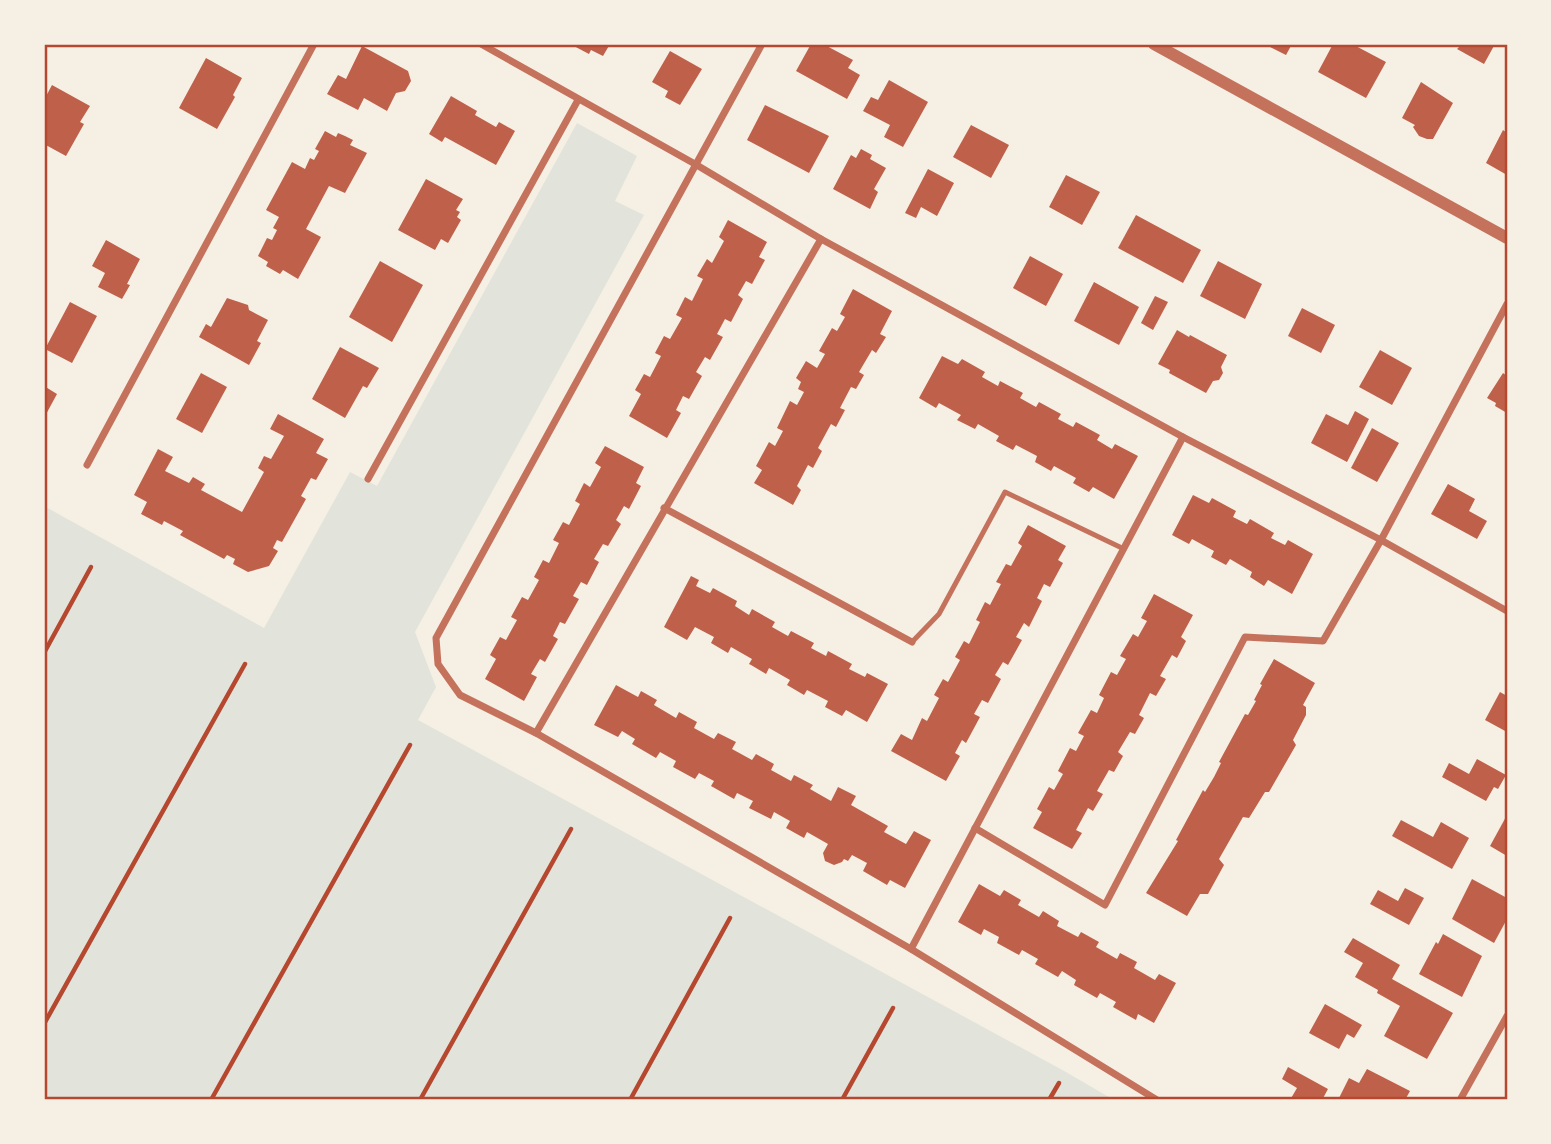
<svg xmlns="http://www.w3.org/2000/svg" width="1551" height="1144" font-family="Commissioner,sans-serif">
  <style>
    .green { fill: #e2e4dc }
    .building { fill: #bf614a }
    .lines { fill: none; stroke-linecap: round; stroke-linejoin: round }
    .path { stroke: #b5482f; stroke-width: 4.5 }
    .service { stroke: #c5725c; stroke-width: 5 }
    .minor { stroke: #c5725c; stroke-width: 7 }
    .tertiary { stroke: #c5725c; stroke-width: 12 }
    .neatline { fill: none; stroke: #b5482f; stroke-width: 2.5 }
  </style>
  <rect width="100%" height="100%" fill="#f6efe4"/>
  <path class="green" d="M577 123 637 156 615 201 644 215 415 632 436 687 418 720 1066 1072 1114 1100H44V506L264 628 350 472 377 486Z"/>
  <g class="building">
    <path d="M570 44H610L603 56 591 50 589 54Z"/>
    <path d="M811 44H823L853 60 848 68 860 75 847 99 796 71Z"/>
    <path d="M1264 44H1292L1286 55Z"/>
    <path d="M1333 44H1352L1386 62 1366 98 1318 72Z"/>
    <path d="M1456 44H1495L1484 64 1457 49 1460 46Z"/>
    <path d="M362 46 408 71 411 81 405 91 396 93 387 111 364 98 358 110 327 94 338 75 346 79Z"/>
    <path d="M670 51 702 69 680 105 665 97 668 91 652 82Z"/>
    <path d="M206 58 242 78 233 95 235 97 217 129 179 108Z"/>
    <path d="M889 80 928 102 903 147 884 137 890 125 863 111 871 97 878 100Z"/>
    <path d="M1421 82 1453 103 1433 139H1427L1419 136 1413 127 1415 125 1402 118Z"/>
    <path d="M52 85 90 106 80 122 84 124 66 156 44 144V100Z"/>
    <path d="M451 96 477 111 475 115 496 127 499 122 515 131 496 165 445 137 442 142 429 134Z"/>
    <path d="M765 105 829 136 809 173 747 140Z"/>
    <path d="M971 125 1009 145 991 178 953 157Z"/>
    <path d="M1503 130 1507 133V175L1486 163Z"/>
    <path d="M325 131 336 137 338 133 345 136 353 140 350 145 367 153 345 193 329 186 306 229 321 237 298 279 283 270 280 274 266 266 268 262 258 256 267 238 272 240 277 230 273 228 279 217 266 210 292 162 305 169 310 158 314 160 319 151 315 149Z"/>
    <path d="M861 149 872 155 870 159 886 168 874 189 878 192 870 209 833 189 851 155 856 158Z"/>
    <path d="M928 169 954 183 937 216 921 207 916 218 905 213Z"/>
    <path d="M1066 175 1100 192 1082 225 1049 207Z"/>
    <path d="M426 179 463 199 456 210 460 212 457 217 461 220 448 243 441 239 435 250 398 230Z"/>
    <path d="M1136 215 1201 250 1183 283 1118 248Z"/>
    <path d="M728 220 767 242 759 257 765 260 752 284 746 281 738 295 743 299 731 322 725 319 717 334 723 337 710 360 705 357 696 372 702 376 689 399 683 396 676 410 681 413 667 438 629 416 641 394 635 390 644 374 650 377 661 356 655 353 664 336 670 339 682 318 676 315 685 297 692 301 703 279 697 276 707 259 712 263 724 241 719 237Z"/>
    <path d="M106 240 140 259 127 284 130 285 122 299 98 287 105 273 92 266Z"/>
    <path d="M1030 256 1063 274 1046 306 1013 288Z"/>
    <path d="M380 261 423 285 392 342 349 317Z"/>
    <path d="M1218 261 1262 284 1245 319 1200 296Z"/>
    <path d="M1094 282 1139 307 1119 345 1074 321Z"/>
    <path d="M853 289 892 311 880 334 886 337 876 353 872 350 859 372 864 375 856 389 851 387 840 408 845 410 836 427 831 424 818 448 822 451 813 468 808 465 797 486 801 490 793 505 754 483 762 470 756 466 769 442 775 446 783 431 777 428 790 401 797 405 804 392 798 389 801 382 796 378 806 361 817 368 825 354 819 351 832 328 837 331 845 317 840 314Z"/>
    <path d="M1155 296 1168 302 1153 330 1141 323Z"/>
    <path d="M227 298 248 305 249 310 268 320 257 341 261 343 249 365 199 337 206 324 211 327Z"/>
    <path d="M70 302 97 316 72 363 45 349Z"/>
    <path d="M1302 308 1335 325 1321 353 1288 336Z"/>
    <path d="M1177 330 1189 337 1190 335 1227 355 1221 367 1223 373 1219 380 1213 381 1206 393 1169 373 1170 370 1158 364Z"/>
    <path d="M340 347 379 368 367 388 363 386 345 418 312 399Z"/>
    <path d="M1380 350 1412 368 1392 405 1359 387Z"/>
    <path d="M942 356 958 364 962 359 985 372 982 377 998 386 1000 381 1023 393 1020 398 1036 407 1039 402 1061 414 1058 419 1073 427 1076 422 1100 435 1097 440 1112 449 1115 444 1138 456 1114 499 1093 487 1089 492 1073 483 1076 478 1054 466 1051 471 1035 462 1037 456 1016 445 1013 450 996 441 999 436 978 424 975 429 957 420 961 415 939 403 936 408 919 398Z"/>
    <path d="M201 373 227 387 202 433 176 419Z"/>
    <path d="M1503 373 1507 376V413L1495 406 1496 403 1487 398Z"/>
    <path d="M44 386 57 394 44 418Z"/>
    <path d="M1355 411 1369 419 1347 462 1311 443 1326 414 1348 425Z"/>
    <path d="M278 414 324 439 316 453 328 459 316 480 311 478 301 496 306 499 282 542 277 540 273 548 278 551 269 566 248 572 233 564 235 559 227 555 224 559 180 535 183 531 164 521 162 525 141 514 147 502 134 495 158 449 173 457 165 471 189 483 193 477 205 484 201 490 242 512 264 472 258 468 264 456 271 459 284 436 270 429Z"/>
    <path d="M1372 428 1399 443 1377 482 1351 468Z"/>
    <path d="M605 446 644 467 636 483 641 486 629 509 624 506 616 520 621 524 608 546 603 544 594 559 599 562 587 585 581 582 573 596 579 599 565 624 560 622 553 636 558 639 545 662 540 659 531 674 537 677 524 701 485 679 496 659 490 655 500 637 506 640 517 620 511 617 522 597 528 600 539 580 534 577 543 560 549 563 559 543 553 540 563 522 569 525 580 504 575 501 584 483 590 487 601 467 595 463Z"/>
    <path d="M1448 484 1475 499 1469 511 1487 521 1477 539 1431 514Z"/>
    <path d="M1193 495 1209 503 1212 498 1236 511 1233 517 1247 524 1250 519 1274 533 1271 538 1285 545 1288 540 1313 554 1292 594 1268 580 1264 586 1250 577 1252 572 1230 559 1226 565 1211 557 1214 551 1192 539 1189 544 1172 535Z"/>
    <path d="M1028 525 1066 546 1058 560 1063 563 1050 587 1044 584 1037 598 1042 601 1029 627 1024 623 1016 637 1022 640 1008 665 1003 662 995 675 1001 679 988 703 982 700 974 714 980 717 966 743 962 740 955 753 960 756 946 781 891 751 901 734 912 740 922 718 927 721 939 698 934 695 943 679 948 682 960 660 955 657 964 641 969 644 980 622 976 620 985 602 990 605 1001 584 996 582 1006 564 1011 566 1022 546 1018 543Z"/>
    <path d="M691 576 699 580 696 586 710 593 713 588 737 601 735 606 749 615 752 609 775 622 772 627 788 636 791 631 814 643 811 648 826 656 828 651 852 664 849 669 865 677 867 673 888 684 867 722 846 710 842 716 825 707 828 701 807 690 804 695 787 685 790 680 769 668 766 674 751 665 749 664 752 659 731 647 728 653 711 643 714 637 695 627 687 640 664 627Z"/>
    <path d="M1154 594 1193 615 1181 637 1186 641 1177 658 1172 655 1160 676 1166 679 1156 696 1150 693 1139 715 1144 718 1135 734 1130 732 1118 752 1123 756 1114 772 1109 770 1097 791 1103 794 1093 811 1088 808 1076 830 1082 833 1072 849 1033 828 1042 812 1037 809 1049 787 1054 790 1063 774 1058 771 1070 748 1076 751 1084 736 1078 733 1091 710 1097 713 1104 698 1099 695 1111 672 1117 675 1126 659 1120 656 1133 634 1138 637 1147 621 1141 618Z"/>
    <path d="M1274 659 1315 683 1303 705 1306 707V715L1293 740 1296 745 1269 792H1265L1249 818 1243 817 1219 859 1224 865 1208 894H1200L1187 916 1146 893 1178 841 1176 840 1203 790 1205 792 1214 777 1221 763 1219 762 1245 714 1248 715 1256 701 1254 700 1262 685 1260 684Z"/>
    <path d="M616 685 638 697 641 691 657 700 654 705 676 718 679 712 697 722 694 728 714 739 718 733 736 742 732 749 752 760 756 754 774 764 771 770 791 781 794 775 813 785 810 789 831 801 838 787 856 796 851 805 888 826 884 832 906 844 914 831 931 840 905 888 890 880 887 885 863 871 867 863 852 855 848 861 844 859 842 862 834 865 825 861 823 853 828 844 807 832 804 838 786 828 790 821 774 812 771 819 749 808 753 801 737 793 734 799 711 786 714 781 699 773 695 779 673 767 676 761 660 752 656 758 632 744 635 739 622 731 618 737 594 725Z"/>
    <path d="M1500 692 1507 696V732L1485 720Z"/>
    <path d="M1477 759 1506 775 1498 789 1494 787 1486 801 1442 777 1449 763 1469 774Z"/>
    <path d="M1507 815V856L1490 846Z"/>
    <path d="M1401 820 1433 837 1441 822 1469 838 1452 869 1392 836Z"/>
    <path d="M1472 879 1507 898V919L1494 943 1452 919Z"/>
    <path d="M979 884 1000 896 1004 890 1021 900 1018 905 1039 917 1043 911 1059 921 1057 926 1078 937 1081 932 1099 942 1096 947 1117 959 1120 953 1137 962 1134 968 1155 980 1159 974 1176 983 1154 1023 1138 1014 1136 1020 1113 1007 1116 1002 1100 993 1097 998 1074 985 1076 980 1062 971 1058 977 1035 964 1038 959 1022 950 1019 955 997 943 999 937 984 929 981 935 958 922Z"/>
    <path d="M1405 888 1424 898 1409 925 1370 904 1378 890 1398 901Z"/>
    <path d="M1443 934 1482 956 1462 997 1419 974 1436 942 1438 944Z"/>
    <path d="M1353 938 1400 965 1392 979 1453 1013 1427 1059 1384 1036 1400 1006 1377 993 1378 990 1355 977 1363 963 1344 952Z"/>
    <path d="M1325 1004 1362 1025 1354 1038 1347 1034 1339 1049 1309 1033Z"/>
    <path d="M1288 1067 1328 1089 1322 1100H1290L1297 1088 1282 1079Z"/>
    <path d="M1367 1069 1410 1091 1405 1100H1338L1349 1078 1359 1083Z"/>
  </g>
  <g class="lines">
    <g class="path">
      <path d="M44 653 91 567"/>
      <path d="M44 1024 245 664"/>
      <path d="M211 1100 410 745"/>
      <path d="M420 1100 571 829"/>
      <path d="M630 1100 730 918"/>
      <path d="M842 1100 893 1008"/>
      <path d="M1049 1100 1059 1083"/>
    </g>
    <path class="service" d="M912 642 939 614 1005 492 1124 549"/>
    <g class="minor">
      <path d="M481 44 695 164 821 239 1183 437 1381 540 1507 611"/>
      <path d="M762 44 436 638 438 664 460 695 536 733 911 949 1157 1100"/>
      <path d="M87 465 314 44"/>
      <path d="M368 479 578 100"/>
      <path d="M664 508 912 642"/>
      <path d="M536 733 821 239"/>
      <path d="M975 828 1105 905 1245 637 1323 641 1381 540 1507 304"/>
      <path d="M911 949 1183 437"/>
      <path d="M1460 1100 1507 1016"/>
    </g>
    <path class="tertiary" d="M1154 44 1507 238"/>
  </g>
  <rect width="1551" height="1144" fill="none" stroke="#f6efe4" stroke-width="91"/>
  <rect x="46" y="46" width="1460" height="1052" class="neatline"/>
</svg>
